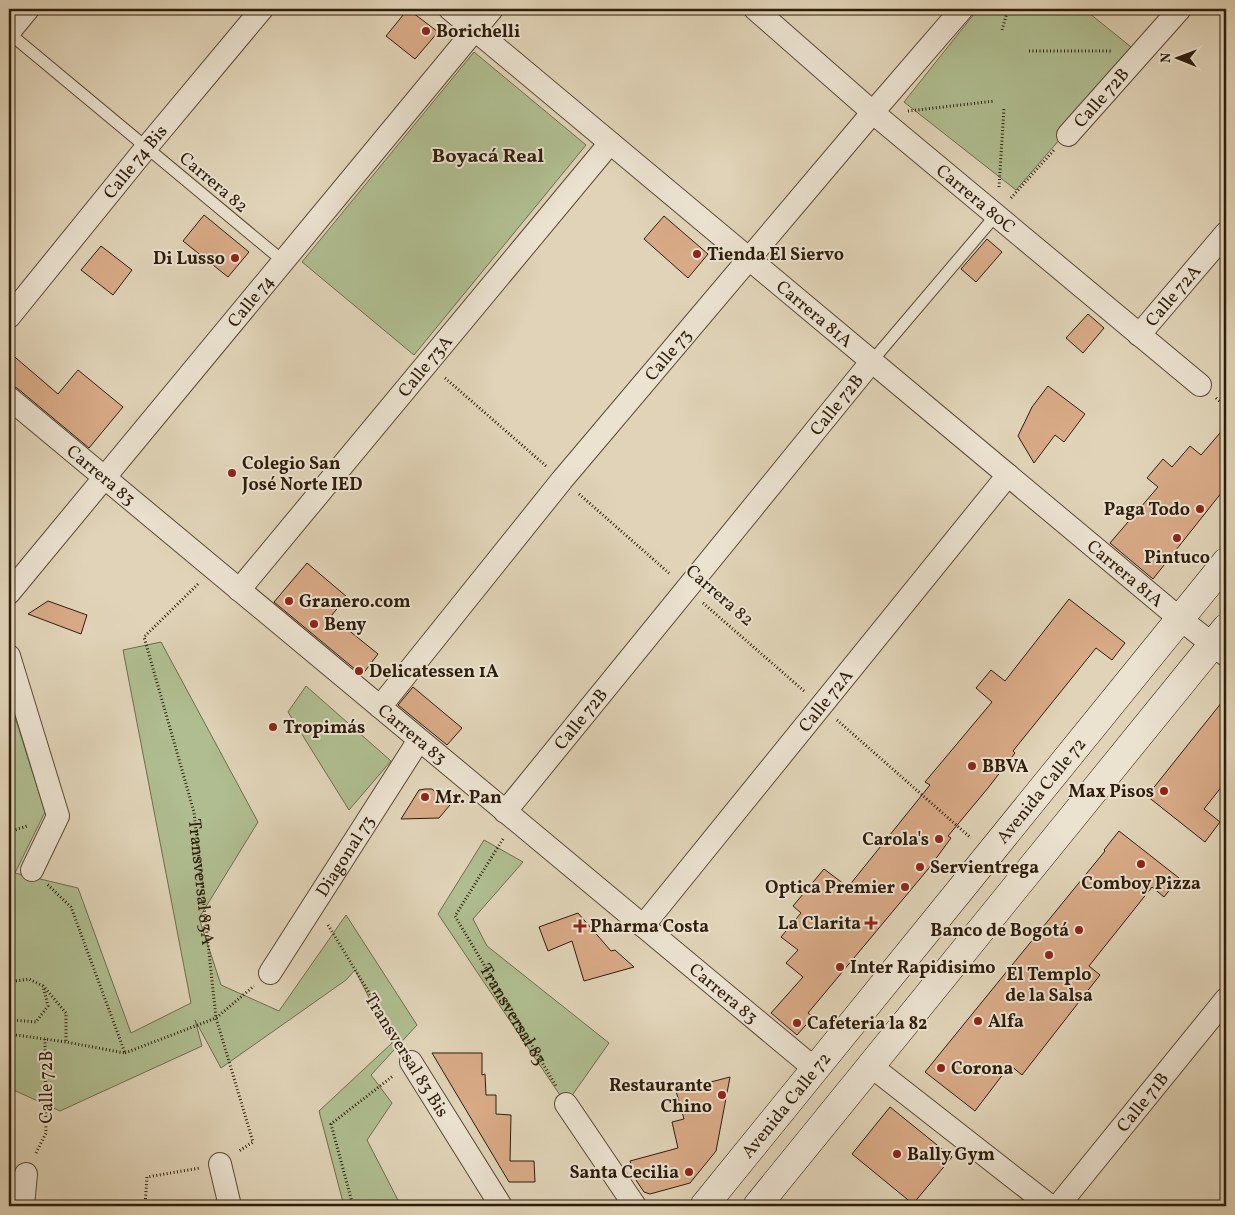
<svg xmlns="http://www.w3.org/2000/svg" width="1235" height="1215" font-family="Vollkorn,serif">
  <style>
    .green { fill: #afbd90; stroke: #6e6d4d }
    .building { fill: #d8aa86; stroke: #2e1d0a }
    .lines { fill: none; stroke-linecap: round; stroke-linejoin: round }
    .service-casing { stroke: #5a4a35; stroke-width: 13 }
    .minor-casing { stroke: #5a4a35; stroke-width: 24 }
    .secondary-casing { stroke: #2e1d0a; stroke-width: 29 }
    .path { stroke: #2e1d0a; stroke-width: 3; stroke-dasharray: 1 2.5; stroke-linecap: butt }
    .service { stroke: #ebe2d0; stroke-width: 11 }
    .minor { stroke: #ebe2d0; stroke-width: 22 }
    .secondary { stroke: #ebe2d0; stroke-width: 28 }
    .poi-dot { fill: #8f2418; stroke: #ebe2d0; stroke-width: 2 }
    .labels { text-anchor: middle; stroke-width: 4; stroke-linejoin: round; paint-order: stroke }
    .poi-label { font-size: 18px; font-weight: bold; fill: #2e1d0a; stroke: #ebe2d0; text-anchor: start }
    .street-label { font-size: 18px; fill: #2e1d0a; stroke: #ebe2d0 }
    .quarter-label { font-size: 20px; font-weight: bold; fill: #2e1d0a; stroke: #ebe2d0 }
  </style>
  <rect width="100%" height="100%" fill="#e0d3b7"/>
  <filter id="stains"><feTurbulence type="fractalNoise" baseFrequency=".004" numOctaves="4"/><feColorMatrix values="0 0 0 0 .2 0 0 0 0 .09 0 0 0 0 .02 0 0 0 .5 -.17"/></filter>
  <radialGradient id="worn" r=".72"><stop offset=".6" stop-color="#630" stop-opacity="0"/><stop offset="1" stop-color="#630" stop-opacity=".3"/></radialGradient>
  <g class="green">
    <path d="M978 9H1084L1136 51 1016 190 904 102Z"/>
    <path d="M474 52 586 145 414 355 302 262Z"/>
    <path d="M161 642 258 822 199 918 221 985 279 1011 346 915 417 1025 371 1075 392 1103 367 1140 401 1206H344L319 1111 392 1043 355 970 346 980 221 1068 195 1020 202 1046 60 1111 9 1088V698L45 812 15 873 78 888 131 1033 191 1003 123 650Z"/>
    <path d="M306 686 391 761 349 810 288 712Z"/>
    <path d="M484 840 523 862 473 919 487 946 609 1043 566 1104 438 914Z"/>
  </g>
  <g class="building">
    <path d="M408 9 438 32 415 59 386 36Z"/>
    <path d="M204 215 249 252 228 277 183 241Z"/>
    <path d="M664 216 708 254 688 278 644 239Z"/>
    <path d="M987 239 1002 252 976 282 961 269Z"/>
    <path d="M101 246 132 270 113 295 81 270Z"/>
    <path d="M1088 314 1104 328 1083 353 1066 338Z"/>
    <path d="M9 352 58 394 78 370 123 407 89 448 17 388 9 385Z"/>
    <path d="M1048 386 1085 414 1064 442 1055 435 1034 463 1018 436 1032 407Z"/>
    <path d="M1226 426V487L1153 579 1110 543 1158 487 1147 478 1163 459 1172 467 1190 446 1201 455Z"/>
    <path d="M307 563 347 597 331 616 378 654 362 675 274 602Z"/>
    <path d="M1069 599 1125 643 1112 660 1096 648 1013 751 1015 753 988 788 948 836 951 838 929 868 808 1013 813 1017 797 1035 771 1013 803 977 786 963 798 950 781 937 801 913 793 906 824 869 848 887 930 785 925 782 992 702 976 688 991 670 1005 681Z"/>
    <path d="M48 601 87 615 81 634 28 614Z"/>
    <path d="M413 687 462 728 447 745 398 705Z"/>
    <path d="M1226 697V781L1204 809 1220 822 1205 842 1147 796Z"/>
    <path d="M425 789H432L450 805 439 818 401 819 419 790Z"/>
    <path d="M1119 831 1179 878 1164 897 1152 887 1089 966 1100 975 1022 1075 1010 1065 975 1111 925 1072 1069 895 1105 851 1104 850Z"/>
    <path d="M578 913 611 951 615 950 634 967 584 981 572 941 548 951 539 927Z"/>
    <path d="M432 1053H482V1075L485 1074 486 1095H496V1114L511 1115 510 1161H534L535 1182H509Z"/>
    <path d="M730 1077 716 1151 690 1183 650 1194 644 1192 636 1180 630 1161 678 1148 672 1122 684 1119 676 1091Z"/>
    <path d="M890 1107 952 1157 913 1204 852 1154Z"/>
  </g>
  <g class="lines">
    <defs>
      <g id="service">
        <path d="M9 33 283 261"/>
        <path d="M872 361 996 215"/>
      </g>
      <g id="minor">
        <path id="s3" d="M450 9 1179 618 1226 655"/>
        <path id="s4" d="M755 9 877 116 1200 385"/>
        <path d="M9 32 28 9"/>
        <path id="s5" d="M1068 135 1180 9"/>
        <path id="s6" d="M9 317 146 148 262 9"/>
        <path id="s7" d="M1139 335 1226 233"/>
        <path id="s8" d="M9 398 815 1069"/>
        <path id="s9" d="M239 590 610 143"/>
        <path id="s10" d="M9 593 492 9"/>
        <path d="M9 656 58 816 32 870"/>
        <path id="s11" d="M380 707 562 480 873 112 962 9"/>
        <path id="s12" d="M505 812 872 361"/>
        <path id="s13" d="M643 926 1008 475"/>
        <path id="s14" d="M270 973 419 740"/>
        <path d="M411 1062 501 1206"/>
        <path d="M871 1066 1050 1206"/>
        <path d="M566 1104 635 1206"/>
        <path d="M220 1164 230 1206"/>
        <path d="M23 1206 26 1174"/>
        <path id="s15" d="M1058 1206 1226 999"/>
      </g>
      <g id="secondary">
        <path id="s16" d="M704 1206 1226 562"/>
        <path d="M757 1206 1226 628"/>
      </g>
    </defs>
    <use href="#service" class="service-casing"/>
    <use href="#minor" class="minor-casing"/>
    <use href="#secondary" class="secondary-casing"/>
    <g class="path">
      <path d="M1002 30 1008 9"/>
      <path d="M1029 51H1112"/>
      <path d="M908 111 995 101"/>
      <path d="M999 187 1004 108"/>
      <path d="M1011 198 1054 150"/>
      <path d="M445 378 546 466"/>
      <path d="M1216 398 1226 407"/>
      <path d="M579 494 670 574"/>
      <path id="s1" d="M198 584 144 637 194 812 216 1018 253 1142 239 1151"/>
      <path d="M703 603 804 691"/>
      <path d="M837 720 971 838"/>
      <path d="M9 832 27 826"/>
      <path id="s2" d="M503 839 455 916 556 1086"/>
      <path d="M328 925 400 1044"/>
      <path d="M9 982 29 979 43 986 48 1006 36 1022 14 1020 9 1013"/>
      <path d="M45 988 66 1013V1042"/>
      <path d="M9 1034 66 1042 125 1053 71 907 47 884"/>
      <path d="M125 1053 216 1018 254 986"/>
      <path d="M36 1153 46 1133 45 1039"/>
      <path d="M145 1206 147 1177 200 1168"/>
      <path d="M353 1206 331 1124 393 1076"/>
    </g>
    <use href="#service" class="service"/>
    <use href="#minor" class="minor"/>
    <use href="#secondary" class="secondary"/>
  </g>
  <g class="poi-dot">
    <circle cx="426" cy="31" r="5"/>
    <circle cx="697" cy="254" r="5"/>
    <circle cx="235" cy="258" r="5"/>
    <circle cx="232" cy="473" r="5"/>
    <circle cx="1200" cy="509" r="5"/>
    <circle cx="1177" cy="538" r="5"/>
    <circle cx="289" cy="601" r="5"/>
    <circle cx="314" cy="624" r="5"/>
    <circle cx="359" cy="671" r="5"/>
    <circle cx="273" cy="727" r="5"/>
    <circle cx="972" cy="766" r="5"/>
    <circle cx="1164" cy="791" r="5"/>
    <circle cx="425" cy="797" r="5"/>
    <circle cx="939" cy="839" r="5"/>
    <circle cx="1141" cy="864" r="5"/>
    <circle cx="920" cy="867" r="5"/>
    <circle cx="905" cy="887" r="5"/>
    <path d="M868.5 915.5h5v5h5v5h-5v5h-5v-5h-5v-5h5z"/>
    <path d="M577.5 918.5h5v5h5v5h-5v5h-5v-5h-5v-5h5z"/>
    <circle cx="1079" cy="930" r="5"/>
    <circle cx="1049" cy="955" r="5"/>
    <circle cx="840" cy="967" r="5"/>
    <circle cx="978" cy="1021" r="5"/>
    <circle cx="797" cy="1023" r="5"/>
    <circle cx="941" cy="1068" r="5"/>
    <circle cx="722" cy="1095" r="5"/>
    <circle cx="897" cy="1154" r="5"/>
    <circle cx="689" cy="1172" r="5"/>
  </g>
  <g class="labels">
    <g class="poi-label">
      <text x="436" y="37">Borichelli</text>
      <text x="707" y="260">Tienda El Siervo</text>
      <text x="225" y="264" text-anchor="end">Di Lusso</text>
      <text x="242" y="469">Colegio San<tspan x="242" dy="21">José Norte IED</tspan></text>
      <text x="1190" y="515" text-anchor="end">Paga Todo</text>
      <text x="1177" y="563" text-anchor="middle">Pintuco</text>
      <text x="299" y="607">Granero.com</text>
      <text x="324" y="630">Beny</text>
      <text x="369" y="677">Delicatessen 1A</text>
      <text x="283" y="733">Tropimás</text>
      <text x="982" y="772">BBVA</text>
      <text x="1154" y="797" text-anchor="end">Max Pisos</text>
      <text x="435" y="803">Mr. Pan</text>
      <text x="929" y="845" text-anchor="end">Carola's</text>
      <text x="930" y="873">Servientrega</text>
      <text x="1141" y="889" text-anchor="middle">Comboy Pizza</text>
      <text x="895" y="893" text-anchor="end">Optica Premier</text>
      <text x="861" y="929" text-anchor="end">La Clarita</text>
      <text x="590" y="932">Pharma Costa</text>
      <text x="1069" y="936" text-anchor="end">Banco de Bogotá</text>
      <text x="850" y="973">Inter Rapidisimo</text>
      <text x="1049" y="980" text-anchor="middle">El Templo<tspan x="1049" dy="21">de la Salsa</tspan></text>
      <text x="988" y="1027">Alfa</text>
      <text x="807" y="1029">Cafeteria la 82</text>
      <text x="951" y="1074">Corona</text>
      <text x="712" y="1091" text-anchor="end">Restaurante<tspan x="712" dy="21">Chino</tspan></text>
      <text x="907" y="1160">Bally Gym</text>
      <text x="679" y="1178" text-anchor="end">Santa Cecilia</text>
    </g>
    <g class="street-label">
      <text dy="6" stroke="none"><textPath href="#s5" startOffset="50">Calle 72B</textPath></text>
      <text dy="6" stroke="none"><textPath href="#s6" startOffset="200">Calle 74 Bis</textPath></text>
      <text transform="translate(214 182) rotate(40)" y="6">Carrera 82</text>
      <text dy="6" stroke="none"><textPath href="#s4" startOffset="291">Carrera 80C</textPath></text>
      <text dy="6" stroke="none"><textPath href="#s7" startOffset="52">Calle 72A</textPath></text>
      <text dy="6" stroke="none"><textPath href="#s10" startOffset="379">Calle 74</textPath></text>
      <text dy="6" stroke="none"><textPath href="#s3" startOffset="475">Carrera 81A</textPath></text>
      <text dy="6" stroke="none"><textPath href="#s11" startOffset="455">Calle 73</textPath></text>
      <text dy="6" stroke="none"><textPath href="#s9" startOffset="291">Calle 73A</textPath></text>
      <text dy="6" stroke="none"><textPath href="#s12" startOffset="525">Calle 72B</textPath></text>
      <text dy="6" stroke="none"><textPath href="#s8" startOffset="120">Carrera 83</textPath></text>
      <text dy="6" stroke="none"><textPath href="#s3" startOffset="880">Carrera 81A</textPath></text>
      <text transform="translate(720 595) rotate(41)" y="6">Carrera 82</text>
      <text dy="6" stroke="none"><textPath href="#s13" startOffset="290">Calle 72A</textPath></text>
      <text dy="6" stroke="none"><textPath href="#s12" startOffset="120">Calle 72B</textPath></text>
      <text dy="6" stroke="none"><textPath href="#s8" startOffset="525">Carrera 83</textPath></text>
      <text dy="6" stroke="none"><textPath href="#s16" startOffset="535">Avenida Calle 72</textPath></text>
      <text dy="6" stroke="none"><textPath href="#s14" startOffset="139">Diagonal 73</textPath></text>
      <text dy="6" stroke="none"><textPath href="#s1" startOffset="328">Transversal 83A</textPath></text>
      <text dy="6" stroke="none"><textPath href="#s8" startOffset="930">Carrera 83</textPath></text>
      <text dy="6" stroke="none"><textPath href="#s2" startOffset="205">Transversal 83</textPath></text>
      <text transform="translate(407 1055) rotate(58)" y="6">Transversal 83 Bis</text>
      <text transform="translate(46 1087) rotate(-90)" y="6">Calle 72B</text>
      <text dy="6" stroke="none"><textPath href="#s15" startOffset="134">Calle 71B</textPath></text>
      <text dy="6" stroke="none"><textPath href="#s16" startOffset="130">Avenida Calle 72</textPath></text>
    </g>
    <g class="quarter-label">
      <text x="488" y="162">Boyacá Real</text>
    </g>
  </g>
  <rect width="1235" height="1215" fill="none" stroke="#e0d3b7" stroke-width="30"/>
  <rect x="10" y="10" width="1215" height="1195" fill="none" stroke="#2e1d0a" stroke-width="2.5"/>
  <rect x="15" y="15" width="1205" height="1185" fill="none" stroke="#2e1d0a"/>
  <g transform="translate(1178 58) rotate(271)" stroke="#ebe2d0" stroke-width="4" paint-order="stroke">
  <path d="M0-4L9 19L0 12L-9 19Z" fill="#2e1d0a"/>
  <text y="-8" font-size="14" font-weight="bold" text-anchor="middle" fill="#2e1d0a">N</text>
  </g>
  <rect width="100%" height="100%" filter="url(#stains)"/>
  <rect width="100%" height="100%" fill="url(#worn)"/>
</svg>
